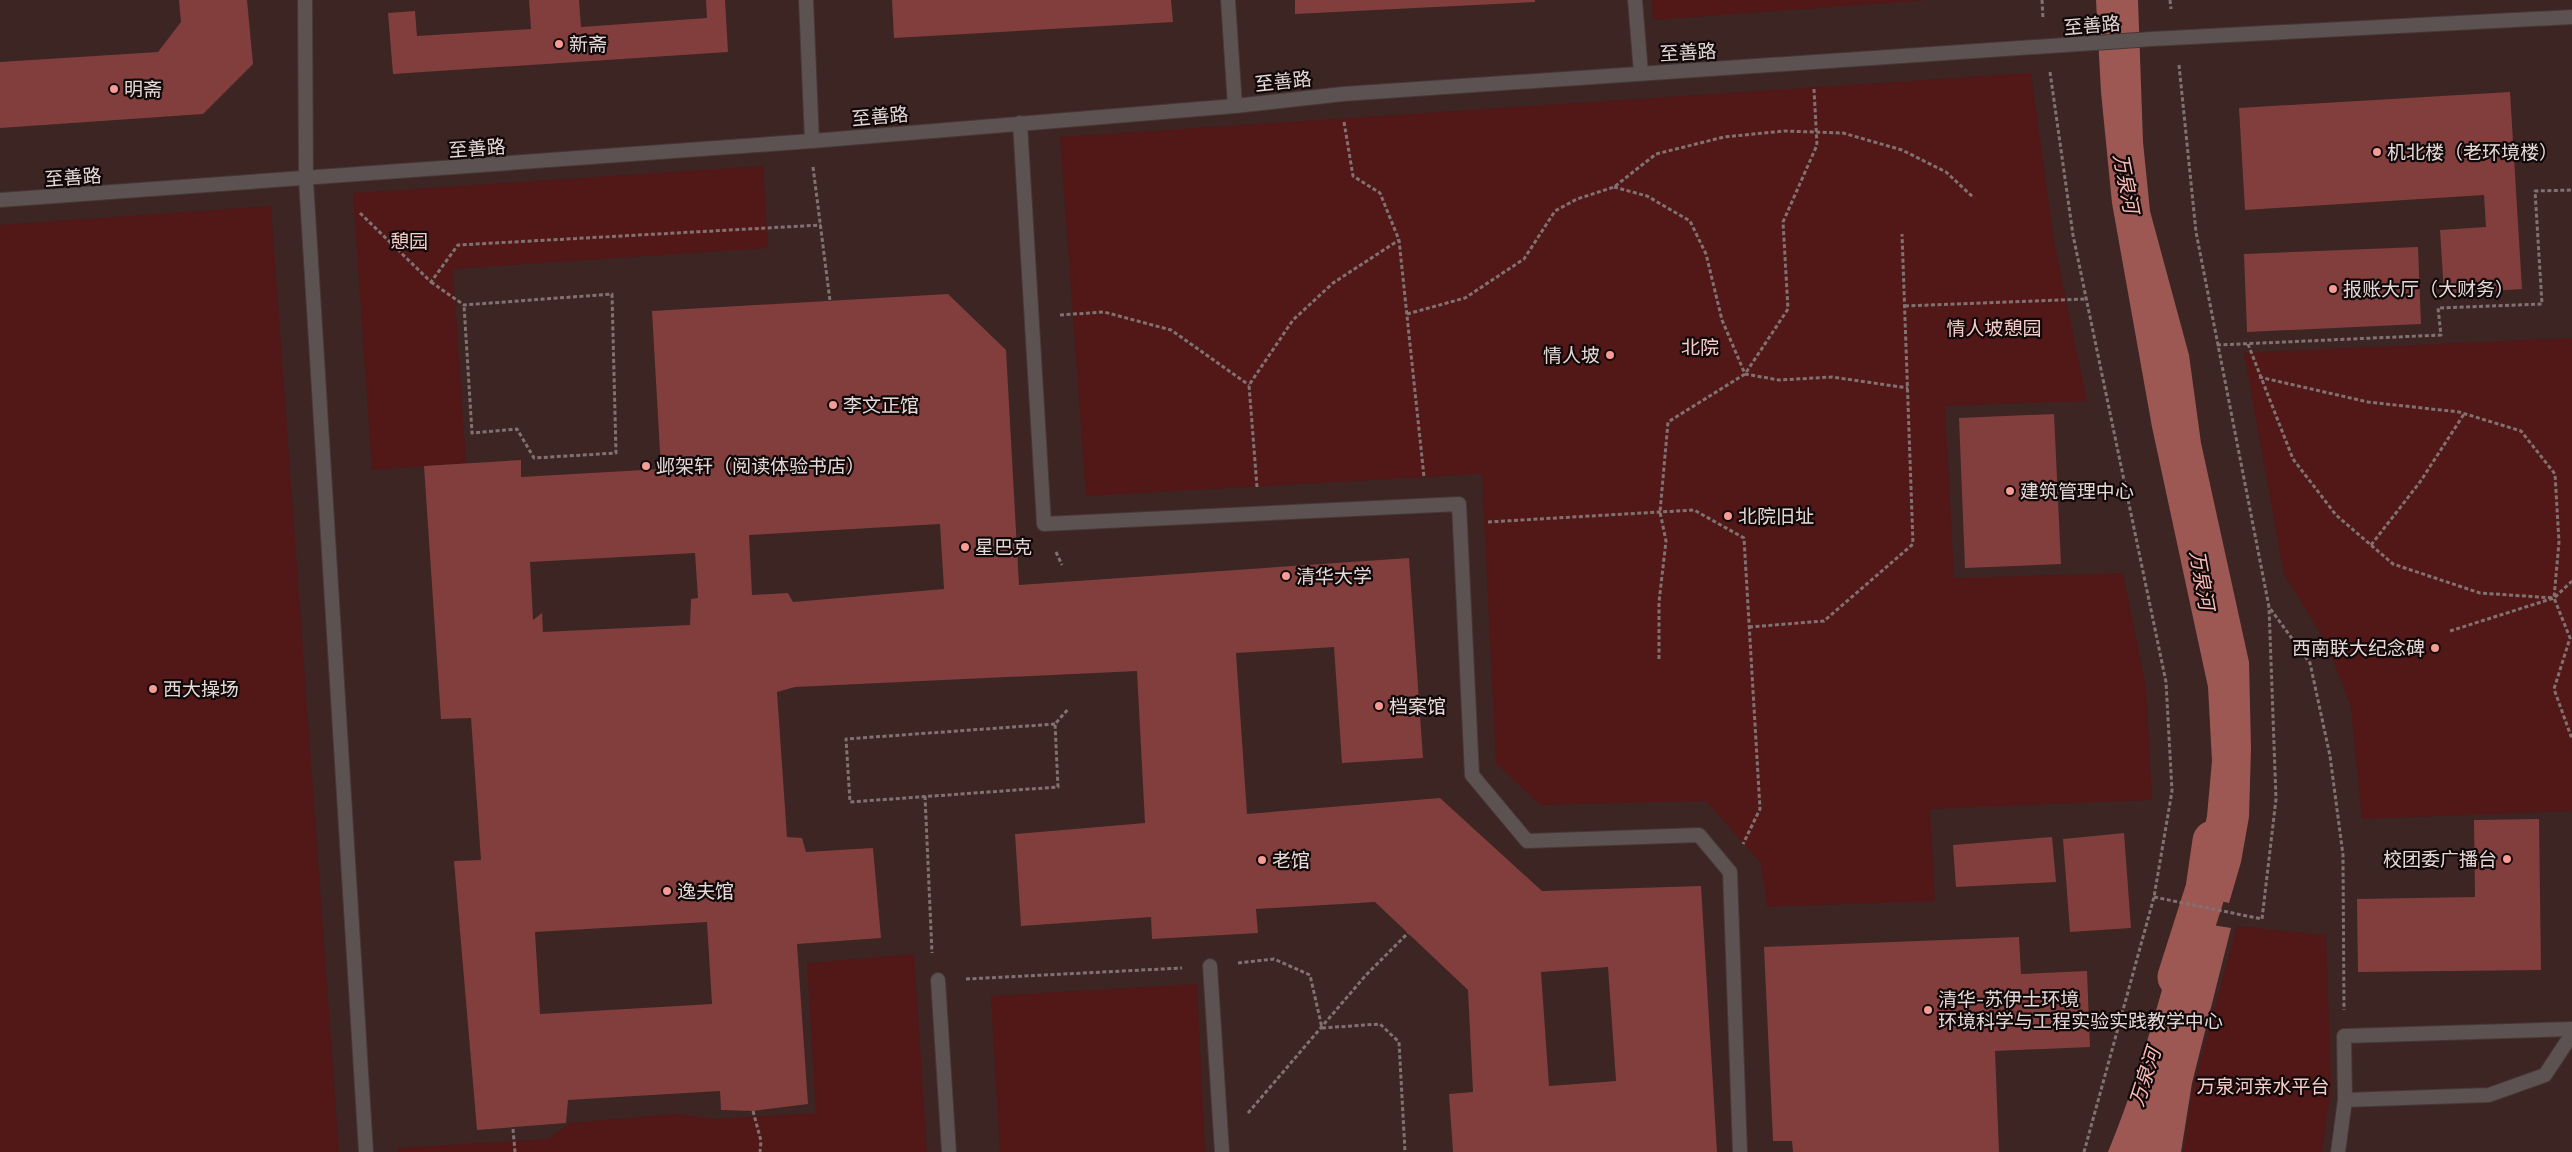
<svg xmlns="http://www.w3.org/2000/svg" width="2572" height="1152" font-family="'Titillium Web','Noto Sans SC',sans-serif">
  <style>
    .built { fill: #3c2523 }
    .green { fill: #521717 }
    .water { fill: #9e5854 }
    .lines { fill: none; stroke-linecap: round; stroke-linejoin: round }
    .canal { stroke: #9e5854; stroke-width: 41 }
    .building { fill: #813e3c; fill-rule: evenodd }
    .service-casing { stroke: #483736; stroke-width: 16 }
    .minor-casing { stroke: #483736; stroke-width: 16 }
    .path { stroke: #817271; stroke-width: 3; stroke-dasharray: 4 2.5; stroke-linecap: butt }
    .service { stroke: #5c5252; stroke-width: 14 }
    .minor { stroke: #5c5252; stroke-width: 14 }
    .poi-dot { fill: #f59c96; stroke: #110909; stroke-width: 2 }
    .labels { text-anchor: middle; stroke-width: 4.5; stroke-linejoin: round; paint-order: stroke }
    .street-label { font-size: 19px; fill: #e5d8d7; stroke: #110909 }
    .poi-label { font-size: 19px; fill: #e5d8d7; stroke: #110909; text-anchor: start }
    .park-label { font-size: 19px; fill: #f8cdc9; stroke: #110909 }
    .water-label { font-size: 20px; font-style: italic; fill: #fbbcb7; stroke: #110909 }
  </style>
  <rect width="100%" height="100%" fill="#2e1d1c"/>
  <rect class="built" x="0" y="0" width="2572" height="1152"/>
  <g class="green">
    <path d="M1652 0H1929L1653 20Z"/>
    <path d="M2031 73 2054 241 2087 401 1945 406 1954 578 2123 573 2146 687 2152 800 1930 809 1935 901 1767 907 1761 863 1706 801 1540 805 1496 763 1482 474 1086 496 1060 137Z"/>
    <path d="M763 166 768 248 453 269 466 463 372 470 353 193Z"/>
    <path d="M271 206 339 1152H0V225Z"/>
    <path d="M2572 338V811L2362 819 2351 707 2326 642 2284 574 2244 353Z"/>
    <path d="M2237 926 2326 935 2331 1088 2322 1152H2183L2193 1088Z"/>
    <path d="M914 954 927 1152H398V1148L549 1139 570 1123 674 1114 714 1119 816 1113 807 963Z"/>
    <path d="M1197 984 1205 1152H1000L991 996Z"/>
  </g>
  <g class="water">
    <path d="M2096 0H2138L2143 142 2150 211 2189 355 2201 443 2249 662 2251 748 2249 817 2241 862 2229 903 2190 894 2207 816 2212 761 2208 687 2152 427 2112 203 2101 92Z"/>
    <path d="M2181 920 2231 928 2192 1083 2181 1152H2108C2139 1077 2160 998 2181 920Z"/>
  </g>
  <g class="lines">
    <path class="canal" d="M2178 977 2206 889 2213 841"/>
  </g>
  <g class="building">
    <path d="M179 0H247L253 64 203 114 0 128V62L158 52 181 22Z"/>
    <path d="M529 0H579L581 27 707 18 706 0H725L728 52 393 74 388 13 415 11 417 36 531 29Z"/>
    <path d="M892 0H1171L1173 22 894 38Z"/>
    <path d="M1295 0H1535V2L1295 14Z"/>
    <path d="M2510 92 2522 289 2444 294 2440 230 2486 227 2484 195 2245 210 2239 108Z"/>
    <path d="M2418 247 2421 324 2247 332 2244 254Z"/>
    <path d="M948 294 1006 350 1019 585 1409 558 1423 758 1342 763 1334 647 1236 653 1247 814 1440 798 1542 891 1701 886 1717 1152H1453L1449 1094 1473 1092 1468 990 1375 902 1256 909 1258 933 1152 939 1151 917 1021 926 1015 834 1145 823 1137 671 795 687 777 692 787 837 802 838 806 852 873 848 881 938 797 944 808 1104 753 1111 721 1110 720 1091 568 1100 566 1123 477 1130 454 861 481 860 471 718 441 719 424 466 521 460V477L661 469 652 311ZM940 524 944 589 793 602 788 593 752 595 749 535ZM695 553 698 598 691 599 690 625 543 632 542 613 533 620 530 562ZM707 922 712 1004 540 1014 535 932ZM1608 967 1616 1081 1549 1086 1541 972Z"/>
    <path d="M2054 414 2061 564 1965 568 1959 418Z"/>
    <path d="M2539 819 2541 970 2358 972 2357 899 2475 897 2474 820Z"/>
    <path d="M2124 833 2131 928 2070 932 2063 839Z"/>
    <path d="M2052 837 2056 882 1956 887 1953 845Z"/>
    <path d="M2019 937 2021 974 2087 971 2090 1047 1995 1051 1999 1152H1793L1792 1141H1773L1764 947Z"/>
  </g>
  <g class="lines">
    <defs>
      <g id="service">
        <path d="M305 0 306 180 366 1152"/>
        <path d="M806 0 812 141"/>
        <path d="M1228 0 1235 106"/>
        <path d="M1635 0 1641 73"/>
        <path d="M1020 123 1044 524 1459 504 1472 775 1527 841 1699 835 1730 872 1740 1152"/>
        <path d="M1210 966 1222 1152"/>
        <path d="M938 980 949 1152"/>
        <path d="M2345 1100 2489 1095 2545 1075 2572 1034"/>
        <path d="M2338 1152 2345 1100 2344 1036 2572 1029"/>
      </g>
      <path id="minor" d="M0 200 812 141 1235 106 1343 94 2152 39 2572 17"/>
    </defs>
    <use href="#service" class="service-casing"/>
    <use href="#minor" class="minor-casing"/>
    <g class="path">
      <path d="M2042 0 2043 19"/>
      <path d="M2170 0 2171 9"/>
      <path d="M2179 65 2196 232 2269 607 2310 663 2330 756 2343 855 2344 1010"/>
      <path d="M2050 72 2073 235 2166 682 2172 791 2154 897 2084 1152"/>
      <path d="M1344 122 1353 176 1380 193 1399 240 1424 477"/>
      <path d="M813 167 830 301"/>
      <path d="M1614 187 1647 196 1690 221 1706 254 1722 320 1745 374 1779 380 1832 377 1908 388"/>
      <path d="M360 213 431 282 458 245 821 225"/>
      <path d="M431 282 464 305 612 294 616 453 534 458 517 429 472 433 464 305"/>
      <path d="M1905 306 2086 299"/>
      <path d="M1407 314 1465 298 1524 259 1555 211 1577 199 1614 187 1656 154 1724 137 1784 131 1843 133 1902 150 1946 172 1974 198"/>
      <path d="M1060 315 1104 312 1171 330 1249 385"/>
      <path d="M2248 344 2293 459 2336 515 2393 564 2480 593 2554 598"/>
      <path d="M2217 345 2441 335 2438 308 2542 304 2535 191 2572 190"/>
      <path d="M2259 377 2368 402 2459 412 2521 431 2555 474 2559 542 2554 598 2570 638 2554 689 2572 739"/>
      <path d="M1257 487 1249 385 1293 320 1333 283 1399 240"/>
      <path d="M1488 522 1694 510 1744 538 1760 809 1743 844"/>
      <path d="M2371 545 2420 482 2464 414"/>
      <path d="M1056 552 1062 565"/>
      <path d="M1749 627 1824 621 1913 544 1902 234"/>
      <path d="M2450 631 2554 598 2572 581"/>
      <path d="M1659 659V602L1666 541 1660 512 1668 422 1745 374 1788 309 1783 222 1817 145 1814 89"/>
      <path d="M1055 724 846 739 850 802 1058 787 1055 724 1069 708"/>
      <path d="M925 796 932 953"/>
      <path d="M2154 897 2262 919 2276 799 2269 607"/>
      <path d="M1238 963 1274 959 1310 975 1322 1028 1380 1024 1399 1042 1405 1152"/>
      <path d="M966 979 1182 968"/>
      <path d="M753 1111 761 1141 760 1152"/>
      <path d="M1248 1113 1366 975 1408 933"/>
      <path d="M513 1129 515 1152"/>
    </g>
    <use href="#service" class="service"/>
    <use href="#minor" class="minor"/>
  </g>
  <g class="poi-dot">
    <circle cx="559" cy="44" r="5"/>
    <circle cx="114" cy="89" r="5"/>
    <circle cx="2377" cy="152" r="5"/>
    <circle cx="2333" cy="289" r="5"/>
    <circle cx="1610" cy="355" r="5"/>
    <circle cx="833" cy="405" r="5"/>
    <circle cx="646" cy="466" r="5"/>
    <circle cx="2010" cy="491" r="5"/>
    <circle cx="1728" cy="516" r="5"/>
    <circle cx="965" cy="547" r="5"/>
    <circle cx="1286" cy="576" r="5"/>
    <circle cx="2435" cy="648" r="5"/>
    <circle cx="153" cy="689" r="5"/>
    <circle cx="1379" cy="706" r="5"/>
    <circle cx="2507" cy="859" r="5"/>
    <circle cx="1262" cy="860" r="5"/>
    <circle cx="667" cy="891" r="5"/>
    <circle cx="1928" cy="1010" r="5"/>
  </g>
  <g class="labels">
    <g class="street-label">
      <text transform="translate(2092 25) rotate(-5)" y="7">至善路</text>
      <text transform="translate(1688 52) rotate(-3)" y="7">至善路</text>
      <text transform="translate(1283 81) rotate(-6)" y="7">至善路</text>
      <text transform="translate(880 116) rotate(-5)" y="7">至善路</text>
      <text transform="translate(477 148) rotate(-4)" y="7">至善路</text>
      <text transform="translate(73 177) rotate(-4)" y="7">至善路</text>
    </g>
    <g class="poi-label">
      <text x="569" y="51">新斋</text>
      <text x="124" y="96">明斋</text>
      <text x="2387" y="159">机北楼（老环境楼）</text>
      <text x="2343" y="296">报账大厅（大财务）</text>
      <text x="1600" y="362" text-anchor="end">情人坡</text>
      <text x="843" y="412">李文正馆</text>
      <text x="656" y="473">邺架轩（阅读体验书店）</text>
      <text x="2020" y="498">建筑管理中心</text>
      <text x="1738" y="523">北院旧址</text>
      <text x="975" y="554">星巴克</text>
      <text x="1296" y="583">清华大学</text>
      <text x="2425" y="655" text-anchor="end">西南联大纪念碑</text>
      <text x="163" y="696">西大操场</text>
      <text x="1389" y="713">档案馆</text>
      <text x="2497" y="866" text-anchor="end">校团委广播台</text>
      <text x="1272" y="867">老馆</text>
      <text x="677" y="898">逸夫馆</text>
      <text x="1938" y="1006">清华-苏伊士环境<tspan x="1938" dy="22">环境科学与工程实验实践教学中心</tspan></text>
    </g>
    <g class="park-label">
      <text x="409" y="248">憩园</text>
      <text x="1994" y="335">情人坡憩园</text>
      <text x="1700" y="354">北院</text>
      <text x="2263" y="1093">万泉河亲水平台</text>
    </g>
    <g class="water-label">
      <text transform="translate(2126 183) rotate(79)" y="7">万泉河</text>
      <text transform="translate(2202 580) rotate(80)" y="7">万泉河</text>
      <text transform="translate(2145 1077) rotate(-72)" y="7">万泉河</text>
    </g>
  </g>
</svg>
